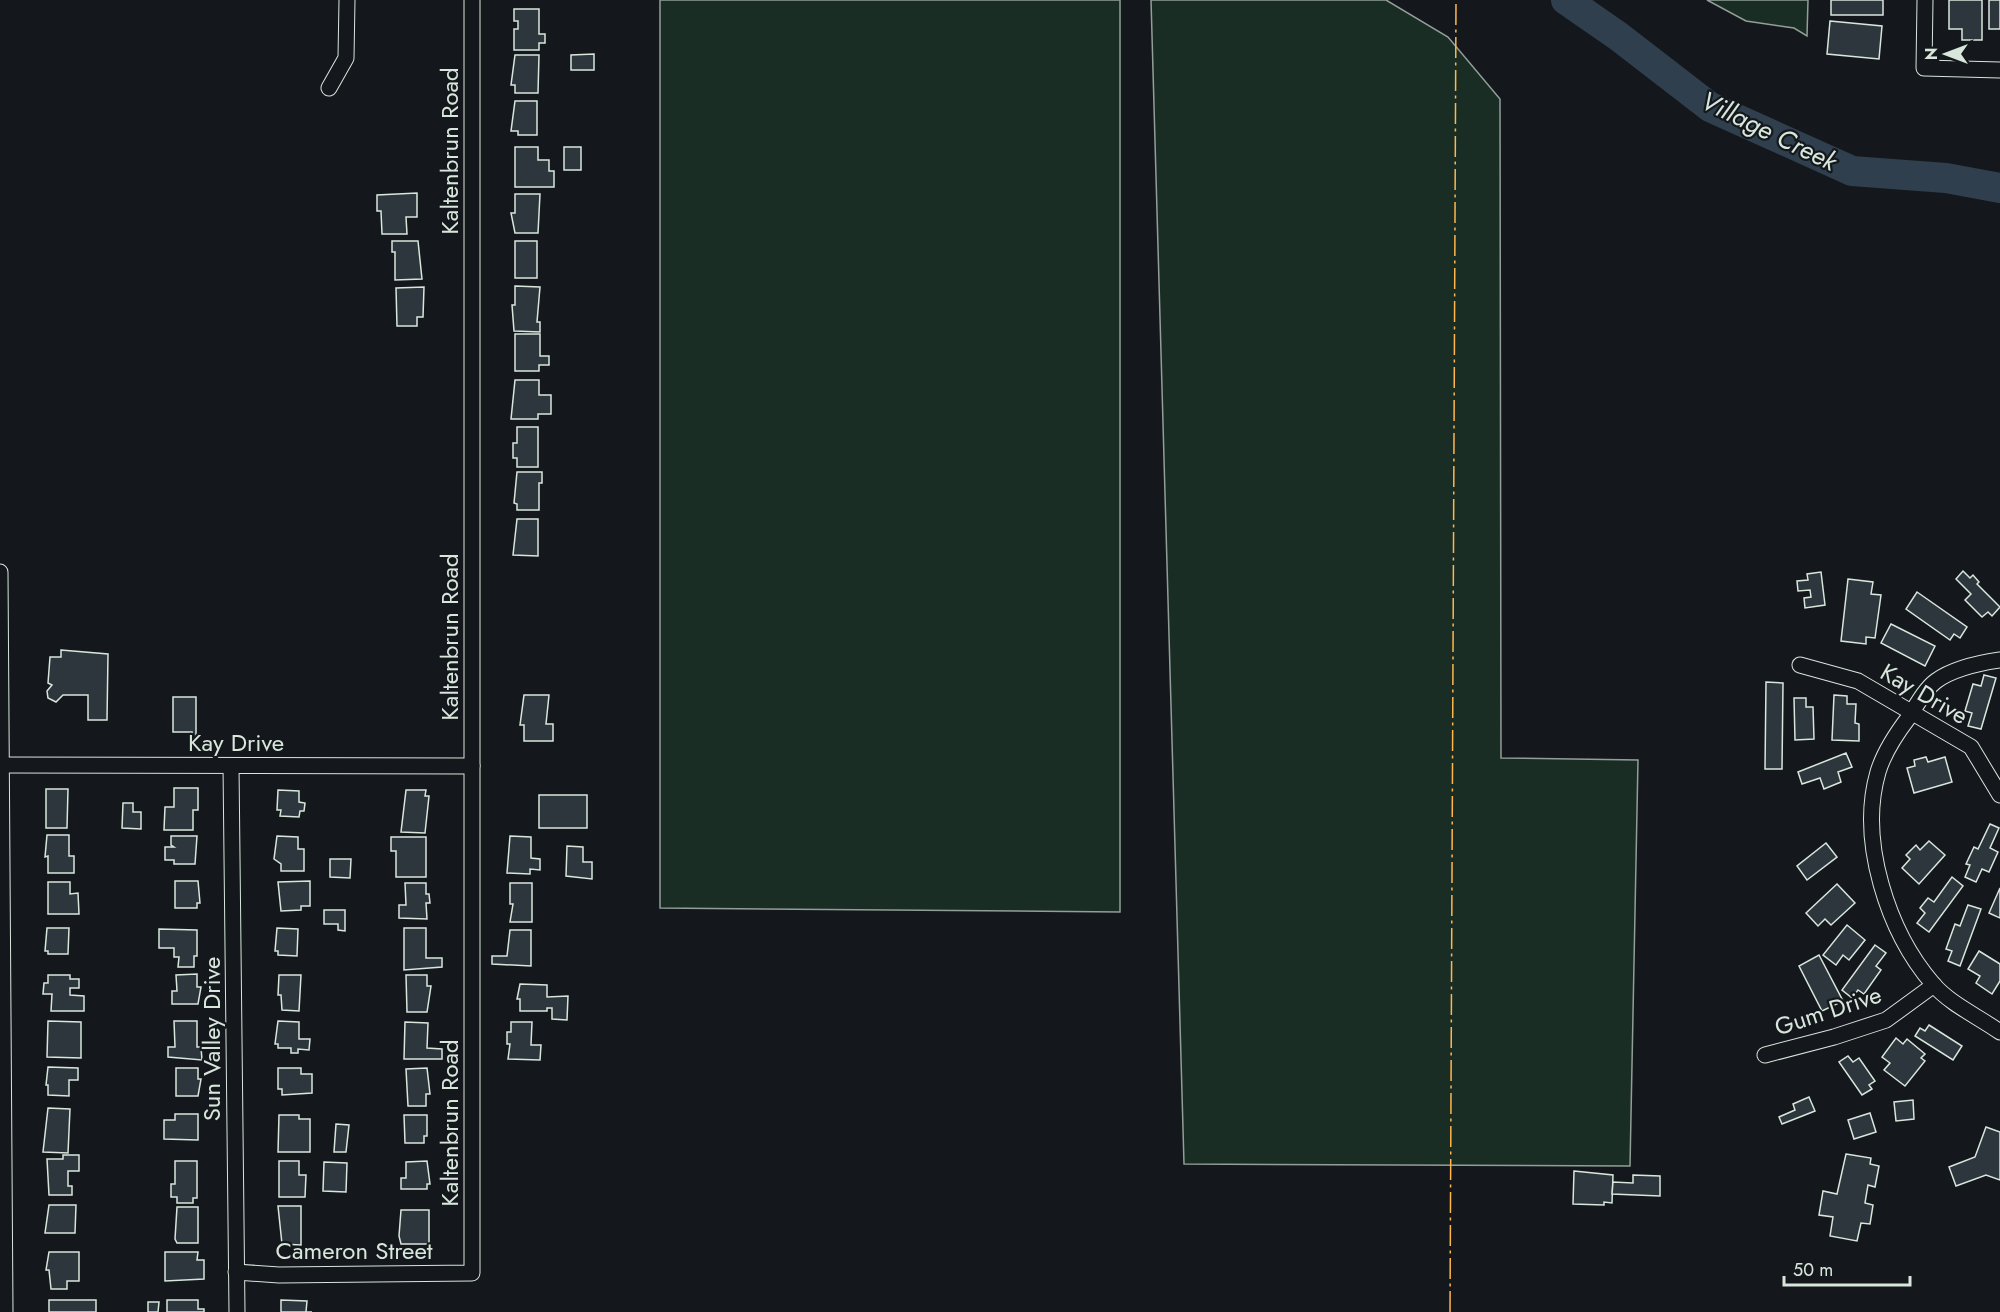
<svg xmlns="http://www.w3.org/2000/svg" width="2000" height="1312" font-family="Jost,sans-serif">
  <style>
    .green { fill: #1a2d24; stroke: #939e99; stroke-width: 1.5 }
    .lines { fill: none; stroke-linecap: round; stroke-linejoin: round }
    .river { stroke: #2f3f4d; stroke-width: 30 }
    .building { fill: #2c363c; stroke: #d8e6dc; stroke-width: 1.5 }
    .minor-casing { stroke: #d8e6dc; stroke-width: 17 }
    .minor { stroke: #14181c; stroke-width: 15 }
    .power { stroke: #ffb74d; stroke-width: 1.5; stroke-dasharray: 21 4.5 3 4.5; stroke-linecap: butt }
    .labels { text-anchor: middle; stroke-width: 4.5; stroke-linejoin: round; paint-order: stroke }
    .street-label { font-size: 24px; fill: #d8e6dc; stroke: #14181c }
    .water-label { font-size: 26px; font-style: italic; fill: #d8e6dc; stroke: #14181c }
  </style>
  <rect width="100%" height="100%" fill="#14181c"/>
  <g class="green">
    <path d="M660 0H1120V912L660 908Z"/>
    <path d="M1151 0H1386L1448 37 1500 99 1501 758 1638 760 1630 1166 1184 1164Z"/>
    <path d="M1707 0H1808L1807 36 1794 28 1746 21Z"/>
  </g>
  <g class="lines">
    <path class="river" d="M1566 0 1618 36 1710 107 1852 171 1946 178 2000 188"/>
  </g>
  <g class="building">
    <rect x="1831" y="0" width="52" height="15"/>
    <path d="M1949 0H1982V40H1962V29H1949Z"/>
    <rect x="1989" y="0" width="11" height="29"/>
    <path d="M514 9H539V34H545V43H539V50H514V29H518V21H514Z"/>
    <path d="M1830 21 1882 26 1879 59 1827 54Z"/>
    <path d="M594 54V70H571V55Z"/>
    <path d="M515 55H539L538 93H515V85H511Z"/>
    <path d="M515 101H537V135H518V131H511Z"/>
    <path d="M515 147H538V160H549V171H554V187H515Z"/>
    <rect x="564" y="147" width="17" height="23"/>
    <path d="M417 193V217H406L407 234H382L381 211H377V195Z"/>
    <path d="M515 194H540L538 233H515L511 213H515Z"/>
    <path d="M392 241H418L422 279 395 280V252H392Z"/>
    <rect x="515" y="241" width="22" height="37"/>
    <path d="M515 286 540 287 537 322H540V332L514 331 512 305H515Z"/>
    <path d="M424 287 423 317H417V326H397L396 288Z"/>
    <path d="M515 334H540V356H549V365H539V371H515Z"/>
    <path d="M515 380H539V395H551V414H538V419H511Z"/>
    <path d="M517 427H538V467H517V458H513V443H517Z"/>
    <path d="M517 472H542V483H539V510H517V504L514 503Z"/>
    <path d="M517 519H538V556L513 555Z"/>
    <path d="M1963 571 1970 578 1973 575 1979 582 1977 584 2000 607 1992 616 1988 612 1982 617 1965 600 1971 594 1956 579Z"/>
    <path d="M1821 572 1825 605 1805 608 1804 598 1811 597 1810 590 1798 591 1797 581 1808 580 1807 574Z"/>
    <path d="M1848 579 1873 582 1871 594 1881 595 1875 638 1866 637V644L1841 641Z"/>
    <path d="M1917 592 1967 627 1960 638 1954 634 1950 640 1906 609Z"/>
    <path d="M1891 624 1935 646 1925 666 1881 643Z"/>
    <path d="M61 650 108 654 107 720H88V695H63L56 702 48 698 47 691 52 685 48 683 50 657H61Z"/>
    <path d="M1984 675 1996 678 1981 729 1968 726 1972 713 1965 711 1973 684 1981 686Z"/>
    <path d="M1766 682 1783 683 1782 769H1765Z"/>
    <path d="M524 695H549L546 724H553V741H524V725H520Z"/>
    <path d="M1834 695 1847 696V704H1856L1855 723 1859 724V741L1832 740Z"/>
    <path d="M173 697H196V738H192V732H173Z"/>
    <path d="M1794 698H1806V707H1813L1814 739 1795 740Z"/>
    <path d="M1846 753 1852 767 1838 772 1841 782 1824 789 1820 778 1802 784 1798 772Z"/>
    <path d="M1926 757 1928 762 1945 757 1952 782 1914 793 1907 768 1915 766 1914 760Z"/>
    <path d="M174 788H198V810H193V830H164L165 807H174Z"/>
    <path d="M46 789H68L67 828H46Z"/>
    <path d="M278 790 299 791V802L305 803 304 811H300L299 817 280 816 281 810H277Z"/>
    <path d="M406 790H426L425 796H429L425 833 401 832Z"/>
    <rect x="539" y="795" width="48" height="33"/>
    <path d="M123 803H133V812H141V829L122 828Z"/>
    <path d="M1990 824 1999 828 1990 848 1998 852 1989 872 1982 869 1976 882 1965 877 1970 865 1966 864 1974 847 1978 849Z"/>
    <path d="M47 835H69V856H74V873H48V856L45 857Z"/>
    <path d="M171 836H197L195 864H174V860H165V847H174L171 845Z"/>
    <path d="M277 836 298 837V849H304V871H281V864L274 859Z"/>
    <path d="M510 836 531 837V858L540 859V870L530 869V874L507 873Z"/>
    <path d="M391 837H426V877H396V851H391Z"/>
    <path d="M1929 841 1945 855 1919 884 1902 868 1910 859 1906 855 1916 845 1920 850Z"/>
    <path d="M1826 843 1837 857 1807 880 1797 866Z"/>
    <path d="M567 846 583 847V862H592V879L566 876Z"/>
    <path d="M330 859H351L350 878 330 877Z"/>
    <path d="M1952 877 1963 886 1929 932 1917 923 1925 913 1920 908 1928 898 1934 902Z"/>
    <path d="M175 881H198L200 903H197V908H175Z"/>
    <path d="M310 881V906H301V910L281 911 278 882Z"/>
    <path d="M48 882H70V894L78 893 79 914H48Z"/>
    <path d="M405 883H426V894H429L430 903H426L427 919 399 918V905H406Z"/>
    <path d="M510 883H532V922H510L513 904H510Z"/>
    <path d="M1837 884 1855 903 1831 925 1825 919 1818 926 1806 913Z"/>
    <path d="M2000 888V918L1989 913Z"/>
    <path d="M1968 905 1981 909 1960 966 1948 961 1952 951 1946 949 1955 924 1960 926Z"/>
    <path d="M324 910H345V931L338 930V924H324Z"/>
    <path d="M1847 925 1865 940 1849 960 1843 955 1836 965 1823 955Z"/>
    <path d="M47 928H69L68 954H48V951H45Z"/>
    <path d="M277 928 298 929 297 956 278 955V951H275Z"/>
    <path d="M404 928H426V958H442V967L404 970Z"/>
    <path d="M159 929 197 930V956H194V967H178L179 957H174V948H159Z"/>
    <path d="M510 930H531V966L492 964V956H507Z"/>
    <path d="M1875 945 1886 953 1876 966 1881 970 1864 994 1858 990 1852 998 1842 990Z"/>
    <path d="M1979 951 2000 964V981L1992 994 1976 983 1980 976 1968 969Z"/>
    <path d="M1819 955 1843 1001 1822 1011 1799 966Z"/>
    <path d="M197 974V987H201L198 1004H172V991H177L176 975Z"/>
    <path d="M48 975H70V979H79V988H70V995L84 996V1011H51L52 994H43L44 983H48Z"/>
    <path d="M279 975H301L299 1011 282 1010 281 995H278Z"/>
    <path d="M406 975H427V986H431L427 1012H407Z"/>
    <path d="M520 984 547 985V997L568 996 567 1020 552 1019V1008H547V1011H520V999H517Z"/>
    <path d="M48 1021 81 1022V1058L47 1057Z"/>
    <path d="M174 1021H197V1047H201L202 1060 168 1057V1047H175Z"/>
    <path d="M278 1021 299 1022V1039H310L309 1050 298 1049V1053H291V1048H278V1044H275Z"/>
    <path d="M405 1022 428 1023 427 1048 442 1049V1059H404Z"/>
    <path d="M511 1022H532L531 1045H541L540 1060 508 1059 510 1044H507V1032H511Z"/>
    <path d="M1929 1025 1962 1046 1953 1060 1915 1036 1920 1028 1925 1031Z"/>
    <path d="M1896 1038 1903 1044 1907 1039 1925 1054 1921 1058 1925 1061 1905 1086 1884 1070 1890 1063 1882 1057Z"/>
    <path d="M1848 1056 1853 1062 1859 1058 1875 1081 1869 1085 1872 1089 1862 1095 1839 1062Z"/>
    <path d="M48 1067 78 1068V1080H69V1096L48 1095V1085H46Z"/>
    <path d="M176 1068H198V1079H201L198 1096H176Z"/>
    <path d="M278 1068H301V1074H312V1093L282 1095V1089H278Z"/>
    <path d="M427 1068 430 1094H426V1106H408L406 1069Z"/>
    <path d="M1809 1097 1815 1111 1782 1124 1779 1117 1795 1110 1793 1104Z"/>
    <path d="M1913 1100 1914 1119 1896 1121 1894 1102Z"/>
    <path d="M48 1108 70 1109 68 1153 43 1152Z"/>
    <path d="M1870 1113 1876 1132 1854 1139 1848 1120Z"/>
    <path d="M175 1114H198V1140L164 1139V1120H175Z"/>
    <path d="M279 1115H299V1119H310V1152H278Z"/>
    <path d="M404 1115H427V1136H424V1143H405Z"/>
    <path d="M336 1124 349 1125 346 1152H334Z"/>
    <path d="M1986 1127 2000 1132V1180L1986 1175 1956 1186 1949 1167 1975 1157Z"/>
    <path d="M1846 1154 1871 1158 1870 1164 1879 1166 1875 1187 1868 1185 1865 1203 1873 1205 1870 1224 1861 1223 1857 1241 1830 1236 1833 1217 1819 1215 1823 1191 1837 1194Z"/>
    <path d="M63 1155H79V1171H68V1186H72V1195H49L47 1159H63Z"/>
    <path d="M175 1161H197V1198H193V1203H177V1197H171V1184H175Z"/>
    <path d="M279 1161H299V1175H306L305 1197H279Z"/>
    <path d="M427 1161 430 1184H427V1189H401V1178H406V1162Z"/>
    <path d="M324 1162 347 1163 346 1192 323 1191Z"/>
    <path d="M1574 1171 1613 1175 1612 1203 1604 1202V1205L1573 1204Z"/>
    <path d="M1633 1175 1660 1176V1196L1612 1194 1613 1182 1633 1183Z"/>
    <path d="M49 1205H76L75 1233H45Z"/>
    <path d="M278 1206H301V1245L282 1244Z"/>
    <path d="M177 1207H198V1243H177L175 1239Z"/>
    <path d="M401 1210H429V1244H401L399 1236Z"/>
    <path d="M49 1252H79V1281H67V1289H51L49 1270H46Z"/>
    <path d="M165 1252H198L197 1260H204V1279L165 1281Z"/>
    <rect x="49" y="1300" width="47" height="12"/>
    <path d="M167 1300H198V1309H204V1312H167Z"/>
    <path d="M281 1300 307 1301 306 1312H312H281Z"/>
    <path d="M148 1302H159L158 1312H148Z"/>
  </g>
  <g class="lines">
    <defs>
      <g id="minor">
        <path d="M1925 0 1924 68 2000 70"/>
        <path d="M329 88 346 58 347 0"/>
        <path d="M0 572 5 1312"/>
        <path d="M2000 660C1979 663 1954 668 1936 681 1925 689 1916 706 1909 717 1896 734 1884 752 1878 772 1858 841 1888 932 1933 984 1950 1004 1979 1017 2000 1032"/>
        <path d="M1800 665 1858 681 1971 747 2000 795"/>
        <path d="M0 765 472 766"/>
        <path d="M231 766 237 1312"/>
        <path d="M1765 1055 1834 1037 1886 1020 1934 985"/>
        <path d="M236 1272 279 1275 472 1273V0"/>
      </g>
    </defs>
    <use href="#minor" class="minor-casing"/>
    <use href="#minor" class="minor"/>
    <path class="power" d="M1450 1312 1456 0"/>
  </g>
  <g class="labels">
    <g class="street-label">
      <text transform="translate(450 151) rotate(-90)" y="8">Kaltenbrun Road</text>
      <text transform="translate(450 637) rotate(-90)" y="8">Kaltenbrun Road</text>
      <text transform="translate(1924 694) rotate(30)" y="8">Kay Drive</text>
      <text x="236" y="751">Kay Drive</text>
      <text transform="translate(1828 1011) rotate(-18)" y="8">Gum Drive</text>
      <text transform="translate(212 1039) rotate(-90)" y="8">Sun Valley Drive</text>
      <text transform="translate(450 1123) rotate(-90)" y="8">Kaltenbrun Road</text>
      <text x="354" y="1259">Cameron Street</text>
    </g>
    <g class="water-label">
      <text transform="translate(1769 131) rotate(26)" y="9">Village Creek</text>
    </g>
  </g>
  <g transform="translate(1946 54) rotate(270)" stroke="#14181c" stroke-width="4.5" paint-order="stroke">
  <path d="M0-4.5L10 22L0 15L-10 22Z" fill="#d8e6dc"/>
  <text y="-9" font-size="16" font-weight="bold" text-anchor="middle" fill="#d8e6dc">N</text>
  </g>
  <path d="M1784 1276v9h126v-9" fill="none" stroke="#d8e6dc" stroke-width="3"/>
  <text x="1793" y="1276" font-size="18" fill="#d8e6dc" stroke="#14181c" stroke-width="4.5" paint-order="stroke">50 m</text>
</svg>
